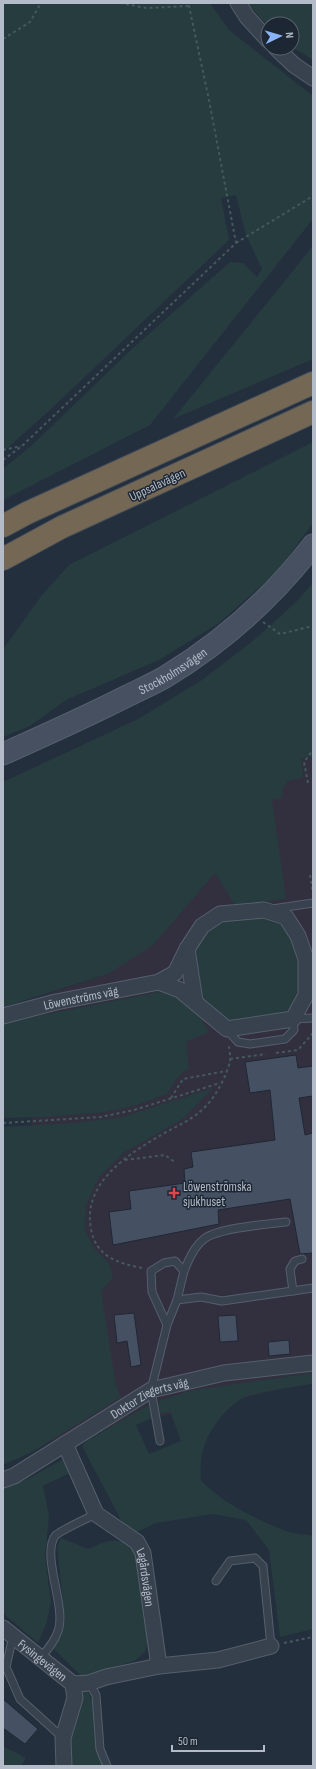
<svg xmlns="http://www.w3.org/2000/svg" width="316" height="1769" font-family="'Sofia Sans Condensed',sans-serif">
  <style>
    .medical { fill: #32303f }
    .green { fill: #263c3f }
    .building { fill: #455162; stroke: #1f2835 }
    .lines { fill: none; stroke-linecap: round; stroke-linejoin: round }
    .lane-casing { stroke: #565f6c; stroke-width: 9 }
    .street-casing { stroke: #565f6c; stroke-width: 17 }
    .secondary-casing { stroke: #565f6c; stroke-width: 23 }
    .highway-casing { stroke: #434c59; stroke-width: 24 }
    .path { stroke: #44595c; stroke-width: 2; stroke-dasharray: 3 3; stroke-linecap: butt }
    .lane { stroke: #38414e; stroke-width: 7 }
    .street { stroke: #38414e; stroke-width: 15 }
    .secondary { stroke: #465061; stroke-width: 21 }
    .highway { stroke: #746855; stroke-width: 22 }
    .health-dot { fill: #e0444e; stroke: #1d2633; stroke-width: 1.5 }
    .labels { text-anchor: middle; stroke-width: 3; stroke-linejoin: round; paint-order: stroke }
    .street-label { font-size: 13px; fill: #b4bcc9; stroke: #1d2633 }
    .poi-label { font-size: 13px; fill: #b4bcc9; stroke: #1d2633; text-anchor: start }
  </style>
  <rect width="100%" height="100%" fill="#242f3e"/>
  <path class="medical" d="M313 757V1384L291 1387 46 1442 26 1001 108 974 264 762Z"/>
  <g class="green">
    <path d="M3 3H210L229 30 313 96V219L150 425 3 500V469L31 446 133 348 230 262 243 263 257 277 262 269 246 235 236 195 221 198 229 240 50 410 3 452Z"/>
    <path d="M247 3H313V60L292 47V24H268V26Z"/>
    <path d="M313 246V359L173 419Z"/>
    <path d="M313 442V523L278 571 219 623 159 660 66 700 30 726 3 737V649L42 595 69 565Z"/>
    <path d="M313 583V757L301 758 303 778 287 781 282 790V798L272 800 286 899 235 905 215 873 153 945 108 974 3 1007V782L138 719 202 680 254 640 295 603Z"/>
    <path d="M264 915 274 919 282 924 292 943 298 962V986L294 1005 282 1014 233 1023 215 1016 200 1001 192 950 204 932 219 921Z"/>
    <path d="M159 992 180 998 199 1015 209 1032 186 1042 189 1069 179 1075 167 1094 137 1105 105 1112 42 1117 3 1118V1023Z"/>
    <path d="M213 1088 184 1118 123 1153 99 1177 86 1205 85 1230 95 1250 109 1263 113 1277 101 1291 116 1386 121 1397 34 1451 3 1465V1127L73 1123 123 1117Z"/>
    <path d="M313 1373V1384C297 1386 254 1392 241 1399 221 1411 203 1438 201 1461 200 1467 201 1474 201 1480 220 1502 258 1520 286 1531 294 1534 304 1534 313 1536V1629L280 1637 269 1550 246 1520 213 1514 156 1523 137 1532 133 1531 122 1522 82 1446 88 1440 149 1405 152 1418 136 1425 149 1454 181 1441 170 1411 161 1414 158 1404 161 1400 194 1390Z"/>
    <path d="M63 1459 69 1464 68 1474 43 1486 49 1516 45 1556 51 1603 46 1624 38 1643 3 1613V1489L28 1479Z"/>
    <path d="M61 1538 88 1549C110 1539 118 1535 138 1553L150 1637 145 1652 134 1661 89 1675H80L53 1648 65 1622 57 1547Z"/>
    <path d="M80 1688H86C100 1711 92 1741 103 1766H70V1745L81 1699Z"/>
    <path d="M3 1746 26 1758 21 1766H3Z"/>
  </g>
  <g class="building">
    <path d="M296 1055 298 1068 313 1066V1096L299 1098 305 1135 313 1133V1253L300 1254 290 1199 218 1210 219 1224 113 1245 109 1212 131 1209 129 1191 185 1183 184 1169 193 1167 191 1152 275 1140 270 1090 250 1093 245 1062Z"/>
    <path d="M134 1313 141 1365 131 1367 127 1341 117 1343 114 1315Z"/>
    <path d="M236 1315 238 1341 220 1342 218 1316Z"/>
    <path d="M289 1340 290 1354 269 1356 268 1342Z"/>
    <path d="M3 1699 38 1729 25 1744 3 1728Z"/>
  </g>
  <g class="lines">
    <defs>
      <g id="lane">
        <path d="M272 909 313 903"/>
        <path d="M227 1030 238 1042 250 1044 285 1039 294 1030 293 1019 313 1018"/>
        <path d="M184 1271C189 1259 194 1247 204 1239 217 1228 268 1224 286 1222"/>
        <path d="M293 1291 290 1269 295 1261 302 1259"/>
        <path d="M167 1325 152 1292 151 1271 164 1263 175 1261 184 1271 177 1300"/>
        <path d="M160 1441 151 1390 167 1325 177 1300 201 1297 222 1301 313 1288"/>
        <path d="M216 1581 230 1561 255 1558 263 1566 271 1646"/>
        <path d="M13 1636 6 1667 20 1699 63 1738"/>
        <path d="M41 1657C48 1649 55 1641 58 1631 67 1608 41 1556 55 1536 59 1531 88 1518 96 1514"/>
        <path d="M89 1683 96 1695 100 1749 107 1766"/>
      </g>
      <g id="street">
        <path d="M238 3 247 17 268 40"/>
        <path d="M276 48 294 65 313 78"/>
        <path d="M187 949 195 1001"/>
        <path id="s1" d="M3 1016 56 1002 159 982 175 973 187 949 202 926 220 914 264 910 286 917 298 936 306 959V995L293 1019 227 1029 180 990 159 982"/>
        <path id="s2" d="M65 1444 96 1514 137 1542 143 1553 159 1666"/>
        <path id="s3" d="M3 1480 14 1476 151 1390 224 1373 313 1363"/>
        <path id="s4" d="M3 1628 73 1684 75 1698 63 1738 64 1766"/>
        <path d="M73 1684 89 1683 106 1677 159 1666 218 1660 271 1646"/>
      </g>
      <g id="secondary">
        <path id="s5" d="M3 754C45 735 86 717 127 696 139 690 153 684 165 677 221 643 273 597 313 545"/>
      </g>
      <g id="highway">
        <path d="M3 526 27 513 313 383"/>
        <path d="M3 559 62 527 313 412"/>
      </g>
    </defs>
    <use href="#lane" class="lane-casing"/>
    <use href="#street" class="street-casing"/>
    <use href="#secondary" class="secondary-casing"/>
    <use href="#highway" class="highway-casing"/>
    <g class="path">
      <path d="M120 3 146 8 189 6"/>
      <path d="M3 39 30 22 41 3"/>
      <path d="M236 243 313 196"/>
      <path d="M3 450 21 446"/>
      <path d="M3 460 22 446 236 243 209 100 189 6 190 3"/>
      <path d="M263 622 280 634 313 626"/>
      <path d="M308 783 304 762 313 750"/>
      <path d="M310 875 313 893"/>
      <path d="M276 1053 298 1050 313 1033"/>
      <path d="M230 1059 266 1054"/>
      <path d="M171 1098 183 1079 226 1071"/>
      <path d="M3 1123 101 1117 134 1110 220 1083"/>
      <path d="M125 1160 165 1155 176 1163"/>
      <path d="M142 1268C118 1263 96 1257 91 1229 82 1183 128 1154 163 1134 178 1125 193 1120 206 1106 216 1096 227 1075 230 1061 231 1056 229 1050 229 1046"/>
      <path d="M284 1643 313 1637"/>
    </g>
    <use href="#lane" class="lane"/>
    <use href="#street" class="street"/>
    <use href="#secondary" class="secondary"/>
    <use href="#highway" class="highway"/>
  </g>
  <path class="health-dot" d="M172 1187h4v4h4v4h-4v4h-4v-4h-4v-4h4z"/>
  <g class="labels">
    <g class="street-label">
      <text transform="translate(157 484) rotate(-25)" y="5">Uppsalavägen</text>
      <text dy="5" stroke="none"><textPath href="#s5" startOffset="189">Stockholmsvägen</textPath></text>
      <text dy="5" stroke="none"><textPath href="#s1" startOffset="80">Löwenströms väg</textPath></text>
      <text dy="5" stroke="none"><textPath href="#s3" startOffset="169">Doktor Ziegerts väg</textPath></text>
      <text dy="5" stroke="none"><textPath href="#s2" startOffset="163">Lagårdsvägen</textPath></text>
      <text dy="5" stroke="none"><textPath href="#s4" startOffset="51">Fysingevägen</textPath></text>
    </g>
    <g class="poi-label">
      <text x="183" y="1191">Löwenströmska<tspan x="183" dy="15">sjukhuset</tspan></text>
    </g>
  </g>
  <rect width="316" height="1769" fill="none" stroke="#b4bcc9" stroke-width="8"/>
  <g transform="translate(280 36) rotate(85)"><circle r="19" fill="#1d2633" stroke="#59626f"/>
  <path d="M0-3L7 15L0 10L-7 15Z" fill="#8ab4f8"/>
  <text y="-6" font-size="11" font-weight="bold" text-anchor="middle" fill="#b4bcc9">N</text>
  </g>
  <path d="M172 1745v6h92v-6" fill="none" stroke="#b4bcc9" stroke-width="2"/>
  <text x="178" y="1745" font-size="12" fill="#b4bcc9" stroke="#1d2633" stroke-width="3" paint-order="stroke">50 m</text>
</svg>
